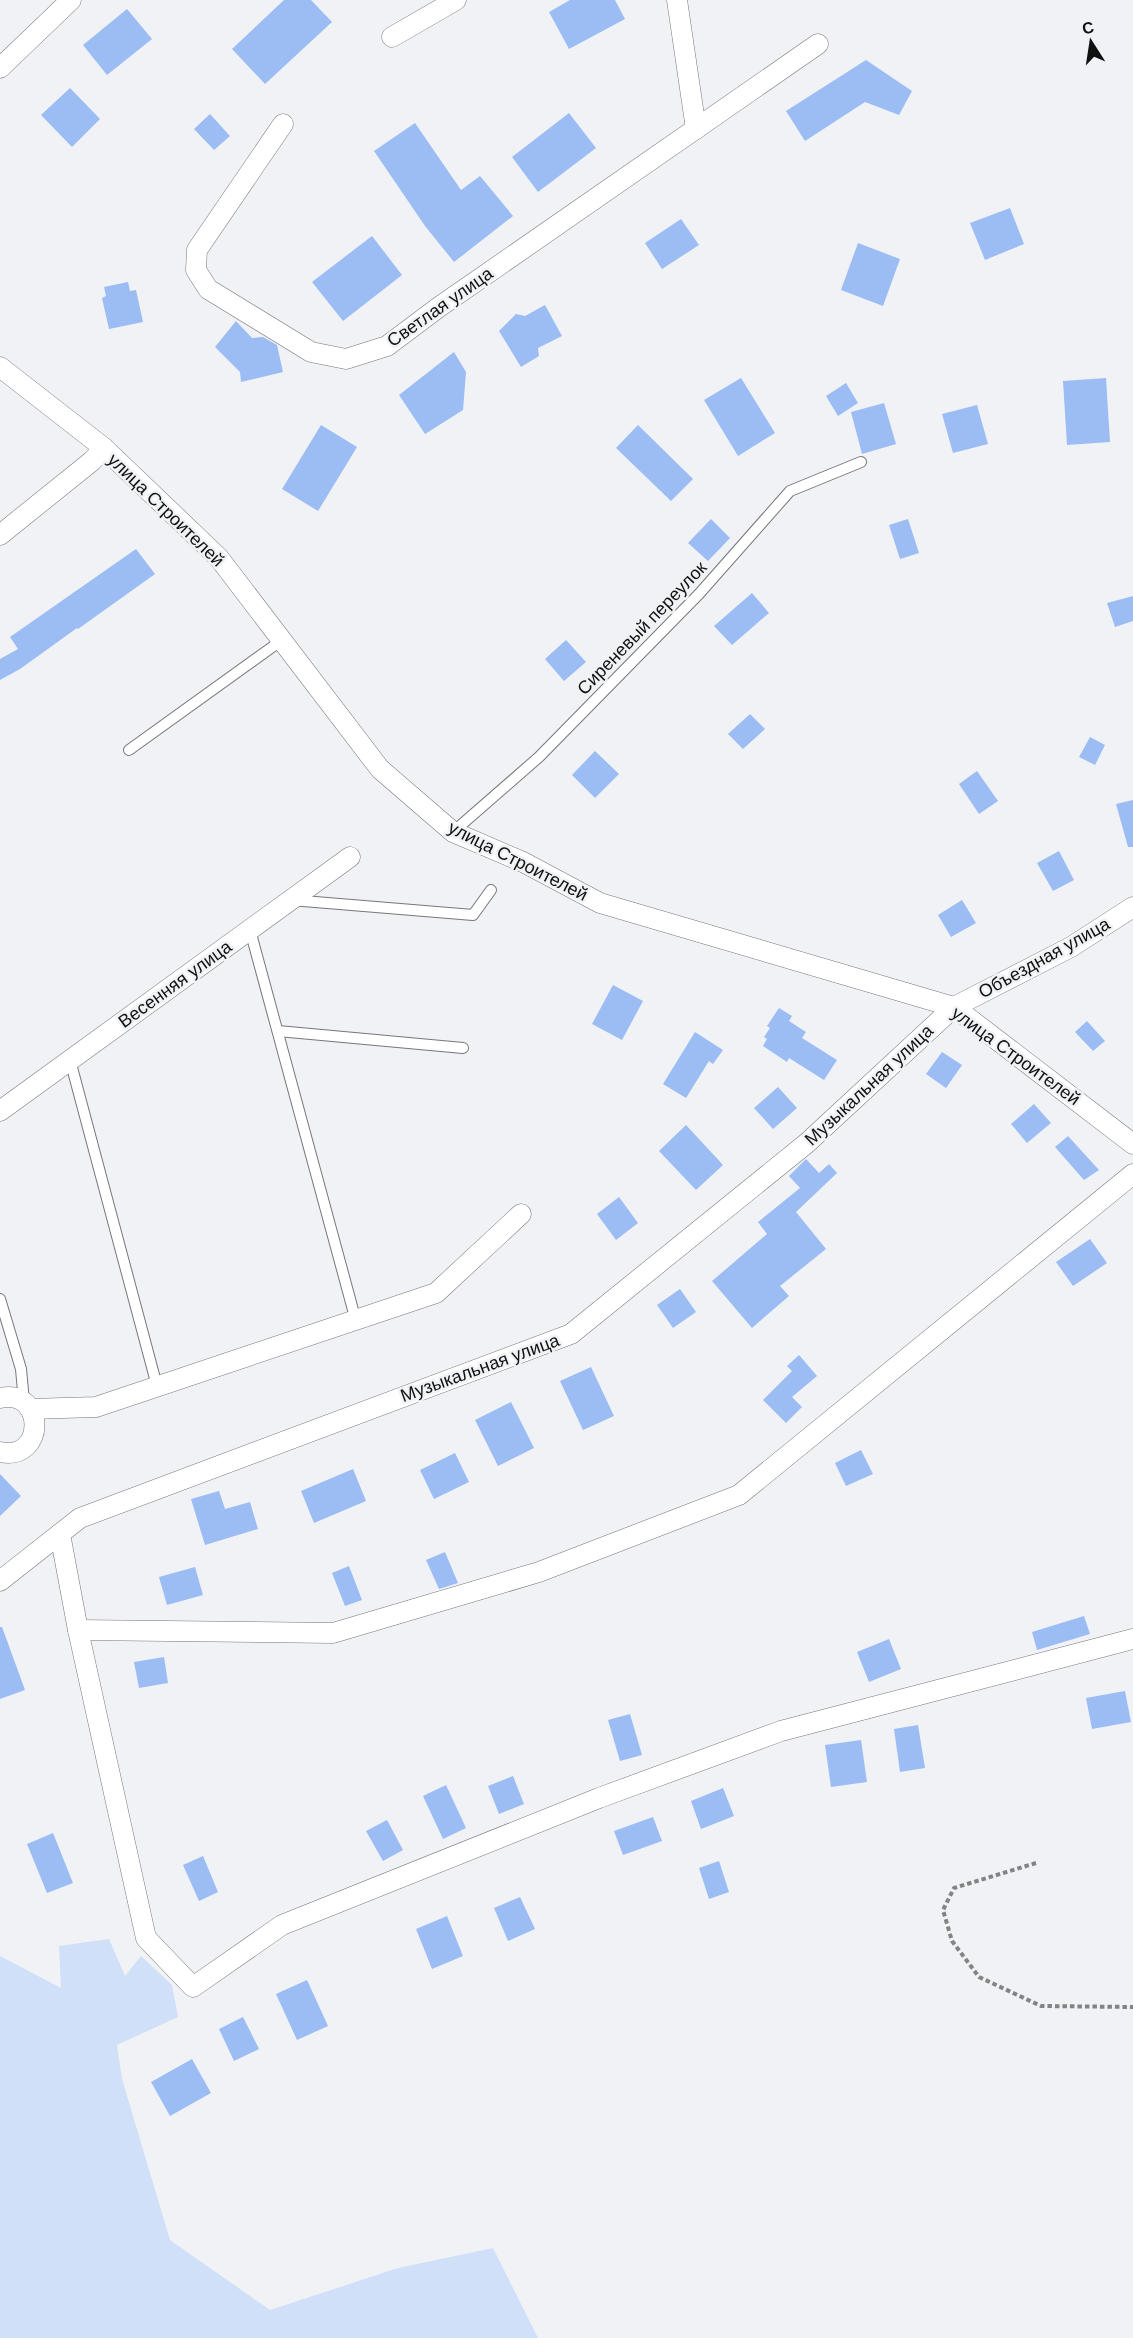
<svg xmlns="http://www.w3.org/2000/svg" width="1133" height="2338" font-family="'DM Sans',sans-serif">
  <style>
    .green { fill: #d0e0f8 }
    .building { fill: #9bbdf4 }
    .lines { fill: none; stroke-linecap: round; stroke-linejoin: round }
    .lane-casing { stroke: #767779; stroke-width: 12 }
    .street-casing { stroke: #767779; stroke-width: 21 }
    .path { stroke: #828384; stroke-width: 4; stroke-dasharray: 4.5 3; stroke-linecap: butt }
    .lane { stroke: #fff; stroke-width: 10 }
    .street { stroke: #fff; stroke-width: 20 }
    .labels { text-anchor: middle; stroke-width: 5; stroke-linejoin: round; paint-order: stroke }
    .street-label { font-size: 18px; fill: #101111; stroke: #f1f2f5 }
  </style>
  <rect width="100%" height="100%" fill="#f1f2f5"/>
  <path class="green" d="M109 1939 125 1976 141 1956 172 1985 178 2017 117 2045 122 2079 170 2240 270 2310 398 2268 493 2248 538 2338H0V1956L61 1988 59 1946Z"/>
  <g class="building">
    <path d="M284 0H311L332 22 265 84 232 49Z"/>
    <path d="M570 0H615L625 19 569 49 549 12Z"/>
    <path d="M127 9 152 39 107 75 83 45Z"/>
    <path d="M866 60 912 91 899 115 865 102 805 141 786 111Z"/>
    <path d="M70 88 100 119 72 147 41 115Z"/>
    <path d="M569 113 596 148 538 192 512 157Z"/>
    <path d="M210 114 230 136 214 150 194 129Z"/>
    <path d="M415 123 461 190 480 176 513 216 454 262 425 226 374 151Z"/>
    <path d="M1010 208 1024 244 985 260 970 223Z"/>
    <path d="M681 219 699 245 662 269 645 243Z"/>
    <path d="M372 236 402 275 343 321 312 282Z"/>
    <path d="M858 243 900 259 883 306 841 290Z"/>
    <path d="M128 282 130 291 136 290 143 322 109 329 102 298 106 296 104 287Z"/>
    <path d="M545 305 562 336 538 348 539 356 521 367 499 331 516 314 525 316Z"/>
    <path d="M236 321 252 338 263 337 277 345 283 372 241 382 240 372 215 347Z"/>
    <path d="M454 352 466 372 463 410 425 434 399 395Z"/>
    <path d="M741 378 775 433 738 456 704 400Z"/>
    <path d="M1106 378 1110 442 1067 445 1063 381Z"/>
    <path d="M846 383 858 403 838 416 826 396Z"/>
    <path d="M884 403 896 444 862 454 851 412Z"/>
    <path d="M977 405 988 444 953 453 942 414Z"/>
    <path d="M321 425 357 447 318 511 282 489Z"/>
    <path d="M638 425 693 479 671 501 616 448Z"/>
    <path d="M711 519 730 538 708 561 688 543Z"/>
    <path d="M908 519 919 553 900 559 889 525Z"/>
    <path d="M136 549 155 574 78 629 77 628 20 669 0 680V659L18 649 10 637Z"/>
    <path d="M752 593 769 613 732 645 714 626Z"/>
    <path d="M1133 596V621L1115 627 1107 603Z"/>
    <path d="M566 640 586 662 564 681 545 659Z"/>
    <path d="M750 714 765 729 743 749 728 734Z"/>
    <path d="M1090 737 1105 745 1095 765 1079 757Z"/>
    <path d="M595 751 619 774 595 798 572 775Z"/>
    <path d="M977 771 998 801 979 814 959 784Z"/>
    <path d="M1133 800V847H1128L1116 804Z"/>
    <path d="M1059 851 1074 880 1053 891 1037 863Z"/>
    <path d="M962 900 976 923 951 937 938 915Z"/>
    <path d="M613 985 643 1001 622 1040 592 1024Z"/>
    <path d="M779 1008 792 1016 789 1021 806 1032 802 1038 837 1060 824 1080 789 1058 787 1062 763 1046 767 1039 764 1037 770 1028 767 1026Z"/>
    <path d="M1087 1021 1105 1041 1093 1051 1075 1032Z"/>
    <path d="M695 1032 723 1050 713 1064 709 1061 686 1098 663 1084Z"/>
    <path d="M942 1052 962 1065 946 1088 926 1074Z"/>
    <path d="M778 1087 797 1108 773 1129 754 1108Z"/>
    <path d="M1034 1104 1051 1123 1027 1143 1011 1124Z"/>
    <path d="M686 1125 723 1165 696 1190 659 1151Z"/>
    <path d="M1068 1136 1099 1170 1084 1180 1055 1147Z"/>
    <path d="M806 1159 819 1173 829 1164 837 1173 796 1212 826 1249 780 1286 789 1296 752 1328 712 1281 767 1234 758 1222 800 1188 789 1176Z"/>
    <path d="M619 1197 638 1223 616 1240 597 1214Z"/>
    <path d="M1090 1239 1107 1263 1073 1286 1056 1262Z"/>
    <path d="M680 1289 696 1312 673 1328 657 1305Z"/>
    <path d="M799 1355 817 1376 792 1397 802 1407 786 1423 763 1400 792 1371 787 1366Z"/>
    <path d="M591 1367 614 1416 583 1430 560 1381Z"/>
    <path d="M511 1402 534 1448 498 1466 475 1420Z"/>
    <path d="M861 1450 873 1474 846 1486 835 1463Z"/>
    <path d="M455 1453 469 1482 434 1499 420 1470Z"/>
    <path d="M353 1469 366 1501 314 1523 301 1491Z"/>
    <path d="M0 1474 21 1496 0 1516Z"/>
    <path d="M219 1491 225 1509 250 1502 258 1529 205 1545 191 1499Z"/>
    <path d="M445 1552 458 1583 439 1589 426 1560Z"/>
    <path d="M349 1566 362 1600 345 1606 332 1573Z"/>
    <path d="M195 1567 203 1595 167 1605 159 1577Z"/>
    <path d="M1084 1616 1090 1634 1037 1650 1032 1632Z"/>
    <path d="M0 1627H2L25 1690 0 1699Z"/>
    <path d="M889 1639 901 1669 869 1682 857 1652Z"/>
    <path d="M164 1657 168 1683 139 1688 134 1662Z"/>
    <path d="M1125 1691 1131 1722 1092 1729 1086 1698Z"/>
    <path d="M630 1714 642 1755 620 1761 608 1720Z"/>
    <path d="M918 1725 925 1768 900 1772 894 1729Z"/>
    <path d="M861 1740 867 1782 831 1787 825 1745Z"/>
    <path d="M513 1776 524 1804 499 1814 488 1786Z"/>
    <path d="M446 1785 466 1828 443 1839 423 1796Z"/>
    <path d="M723 1788 734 1816 701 1829 691 1801Z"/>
    <path d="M653 1817 662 1841 623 1855 614 1831Z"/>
    <path d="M387 1820 403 1850 383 1861 366 1831Z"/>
    <path d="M53 1833 73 1883 47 1893 27 1844Z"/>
    <path d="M203 1856 218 1892 199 1901 183 1865Z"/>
    <path d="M719 1861 729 1892 709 1899 699 1868Z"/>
    <path d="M520 1897 535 1929 508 1941 494 1908Z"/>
    <path d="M447 1916 463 1956 432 1969 416 1929Z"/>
    <path d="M307 1980 328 2026 297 2040 276 1994Z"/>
    <path d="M243 2017 259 2049 234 2061 219 2029Z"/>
    <path d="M192 2059 211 2093 170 2116 151 2082Z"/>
  </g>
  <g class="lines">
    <defs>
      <g id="lane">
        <path d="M129 750 282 640"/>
        <path d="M453 832 539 757 699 594 790 491 861 462"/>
        <path d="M291 900 473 915 491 890"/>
        <path d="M250 930 356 1321"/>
        <path d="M278 1031 463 1048"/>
        <path d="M70 1060 157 1386"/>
        <path d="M0 1299 21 1369 24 1402"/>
      </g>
      <g id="street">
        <path d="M677 0 696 129"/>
        <path d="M392 37 456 0"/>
        <path d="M0 68 71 0"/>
        <path d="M283 124 197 250 196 270 208 289 311 352 346 359 387 346 439 307 818 44"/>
        <path d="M0 367 104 448 219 558 380 769 453 832 523 862 600 903 954 1007 1133 1144"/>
        <path d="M0 535 92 461 104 448"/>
        <path d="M0 1111 350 857"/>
        <path d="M0 1398C46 1388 46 1462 0 1452"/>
        <path d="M30 1409 96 1407 436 1293 521 1214"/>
        <path d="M60 1534 78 1630 146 1938 193 1987 282 1925 599 1798 781 1731 1133 1639"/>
        <path d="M0 1581 80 1518 571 1334 807 1143 954 1007 1071 947 1133 907"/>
        <path d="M78 1630 333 1633 539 1572 739 1495 1133 1174"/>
      </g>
    </defs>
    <use href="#lane" class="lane-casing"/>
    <use href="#street" class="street-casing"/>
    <path class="path" d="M1036 1863 954 1888 943 1910 952 1941 979 1977 1041 2006 1133 2007"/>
    <use href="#lane" class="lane"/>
    <use href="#street" class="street"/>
  </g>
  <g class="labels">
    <g class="street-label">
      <text transform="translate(440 307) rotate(-35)" y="6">Светлая улица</text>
      <text transform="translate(166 510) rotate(44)" y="6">улица Строителей</text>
      <text transform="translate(642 628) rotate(-46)" y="6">Сиреневый переулок</text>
      <text transform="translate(518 861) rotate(27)" y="6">улица Строителей</text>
      <text transform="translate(1044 958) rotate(-29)" y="6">Объездная улица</text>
      <text transform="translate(175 984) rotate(-36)" y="6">Весенняя улица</text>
      <text transform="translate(1016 1056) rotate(36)" y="6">улица Строителей</text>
      <text transform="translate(869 1085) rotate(-43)" y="6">Музыкальная улица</text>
      <text transform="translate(480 1368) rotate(-20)" y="6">Музыкальная улица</text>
    </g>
  </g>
  <g transform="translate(1091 42) rotate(348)" stroke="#f1f2f5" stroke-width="4.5" paint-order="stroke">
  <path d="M0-4.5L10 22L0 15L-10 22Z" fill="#101111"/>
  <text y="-9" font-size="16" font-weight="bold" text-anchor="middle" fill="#101111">С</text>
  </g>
</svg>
